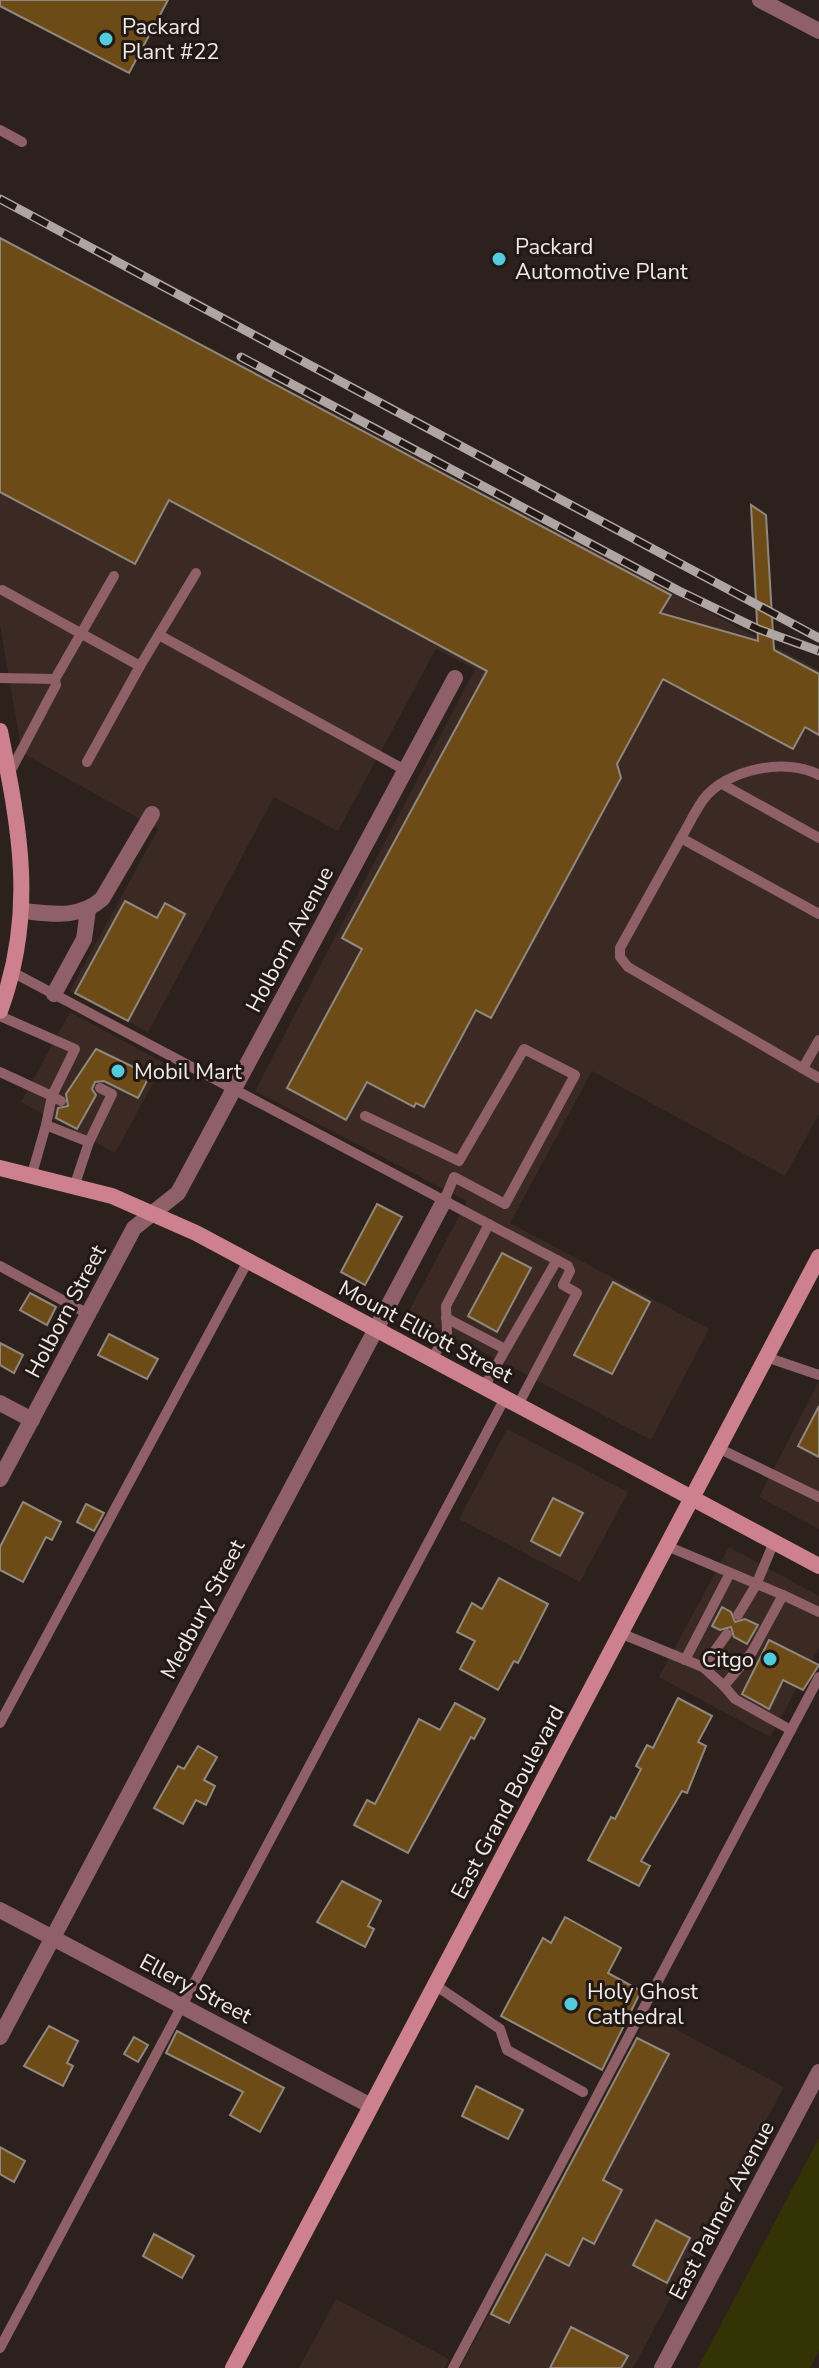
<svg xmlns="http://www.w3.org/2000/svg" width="819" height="2368" font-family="'Nunito Sans',sans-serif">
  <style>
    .built { fill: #3b2a24 }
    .green { fill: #343306 }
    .building { fill: #6c4b17; stroke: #90887e; stroke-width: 2 }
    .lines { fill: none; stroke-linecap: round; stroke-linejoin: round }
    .lane { stroke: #8f6067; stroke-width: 10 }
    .street { stroke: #8f6067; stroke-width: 16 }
    .secondary { stroke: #cd818e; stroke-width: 16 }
    .rail-casing { stroke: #afa6a3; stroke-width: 9 }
    .rail { stroke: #221814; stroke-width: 6; stroke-dasharray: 18; stroke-linecap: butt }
    .poi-dot { fill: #53cbdb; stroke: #221814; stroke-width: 3 }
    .labels { text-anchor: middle; stroke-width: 6; stroke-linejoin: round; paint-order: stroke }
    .poi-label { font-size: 22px; fill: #f0e9e6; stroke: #221814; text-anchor: start }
    .street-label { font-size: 22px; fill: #f0e9e6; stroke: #221814 }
  </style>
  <rect width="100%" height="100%" fill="#2c211d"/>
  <g class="built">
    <path d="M0 237 819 670V1114L785 1176 592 1071 510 1223 709 1329 651 1440 408 1313 467 1201 255 1091 475 669 436 649 338 831 274 797 148 1032 70 991 158 829 22 753 0 625Z"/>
    <path d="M70 1012 164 1063 115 1153 21 1102Z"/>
    <path d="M819 1381V1529L759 1497Z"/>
    <path d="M507 1429 628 1492 580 1582 459 1519Z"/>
    <path d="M729 1547 819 1596V1648L770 1737 659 1677Z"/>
    <path d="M649 2015 784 2087 633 2368H460Z"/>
    <path d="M336 2299 449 2359 444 2368H299Z"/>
  </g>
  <path class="green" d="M819 2138V2351L810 2368H698Z"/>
  <g class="building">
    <path d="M0 0H168L129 73 0 6Z"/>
    <path d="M0 238 671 595 660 613 758 641 751 505 766 515 774 650 819 674V735L805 727 793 749 663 679 617 764 621 778 491 1018 476 1010 424 1107 416 1103 414 1107 367 1082 346 1120 287 1088 362 949 342 938 487 671 169 500 135 564 0 492Z"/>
    <path d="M125 901 157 918 165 903 185 914 128 1021 75 993Z"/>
    <path d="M96 1049 150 1075 138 1098 104 1081 95 1082 92 1089 96 1095 77 1129 56 1118 58 1108 68 1106 66 1094Z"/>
    <path d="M377 1204 402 1217 365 1285 341 1272Z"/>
    <path d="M502 1253 531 1268 497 1332 468 1316Z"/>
    <path d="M613 1282 650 1302 612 1374 574 1355Z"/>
    <path d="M30 1293 56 1307 47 1325 20 1310Z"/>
    <path d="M109 1334 158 1359 147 1379 98 1355Z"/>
    <path d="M0 1343 23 1355 14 1373 0 1365Z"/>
    <path d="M819 1406V1457L798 1446Z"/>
    <path d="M553 1498 583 1513 560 1556 531 1541Z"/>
    <path d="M23 1502 61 1522 52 1540 46 1537 23 1582 0 1570V1547Z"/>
    <path d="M86 1504 104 1513 94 1531 77 1522Z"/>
    <path d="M499 1578 548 1604 518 1663 514 1661 498 1690 460 1669 475 1641 457 1632 472 1603 482 1609Z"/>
    <path d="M722 1607 731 1612 735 1622 745 1619 758 1625 747 1644 734 1637 731 1627 720 1630 712 1626Z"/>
    <path d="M769 1640 819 1665 803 1690 783 1680 769 1709 742 1694Z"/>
    <path d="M678 1698 712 1716 698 1742 706 1746 687 1793 682 1791 641 1861 650 1866 639 1886 588 1860 611 1817 615 1819 641 1769 636 1766 647 1745 653 1748Z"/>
    <path d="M455 1703 485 1719 474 1739 471 1737 408 1853 354 1825 367 1800 375 1804 419 1719 440 1730Z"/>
    <path d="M198 1746 217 1757 204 1780 215 1786 206 1805 196 1800 183 1824 154 1808 178 1766 184 1769Z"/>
    <path d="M342 1881 381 1901 368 1926 374 1929 365 1947 317 1922Z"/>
    <path d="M565 1917 621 1948 608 1973 641 1991 602 2070 501 2016 543 1938 551 1943Z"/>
    <path d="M49 2026 78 2041 67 2063 73 2066 63 2086 24 2066Z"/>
    <path d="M177 2031 284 2088 260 2132 230 2115 243 2092 166 2053Z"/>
    <path d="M134 2037 148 2045 138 2062 124 2054Z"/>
    <path d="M637 2038 669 2054 603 2180 622 2190 594 2244 583 2238 569 2266 546 2254 509 2323 491 2314Z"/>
    <path d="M476 2086 523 2110 508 2139 462 2116Z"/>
    <path d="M0 2147 25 2161 14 2182 0 2174Z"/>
    <path d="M656 2220 690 2238 667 2283 633 2265Z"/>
    <path d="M154 2234 194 2256 182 2278 143 2256Z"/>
    <path d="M571 2327 628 2356 621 2368H550Z"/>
  </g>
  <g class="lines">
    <g class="lane">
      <path d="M0 130 22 142"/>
      <path d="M2 590 140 666 87 762"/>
      <path d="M159 635 405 770"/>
      <path d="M140 666 196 573"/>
      <path d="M0 678 55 679 56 685 9 774"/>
      <path d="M55 679 114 576"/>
      <path d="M722 784 819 838"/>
      <path d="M681 838C688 826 695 811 703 800 726 769 786 757 819 775"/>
      <path d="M819 914 681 838 620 948V957L628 967 819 1078"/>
      <path d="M14 973 568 1266 570 1271 563 1285 577 1293 518 1405"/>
      <path d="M0 1016 75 1049 52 1096 0 1072"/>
      <path d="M803 1068 819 1040"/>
      <path d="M365 1116 459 1161 524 1049 575 1075 505 1204 454 1177 444 1201"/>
      <path d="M46 1125 52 1096 61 1101"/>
      <path d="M89 1142 112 1094 100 1088"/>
      <path d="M32 1174 46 1125 89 1142 75 1184"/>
      <path d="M0 1266 88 1314"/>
      <path d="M446 1318 505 1349"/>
      <path d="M766 1357 819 1375"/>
      <path d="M432 1359 447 1333 446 1306 489 1224"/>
      <path d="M484 1387 557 1260"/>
      <path d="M718 1448 819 1497"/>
      <path d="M783 1595 819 1612"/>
      <path d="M738 1615 756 1585 774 1542"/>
      <path d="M620 1633 703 1667 724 1686 752 1652 783 1595 667 1546"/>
      <path d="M685 1660 729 1575"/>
      <path d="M703 1667 727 1634"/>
      <path d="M724 1686 735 1699 791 1730"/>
      <path d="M0 1723 248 1261"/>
      <path d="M435 1985 500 2029 507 2050 583 2092"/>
      <path d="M0 2348 505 1398"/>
      <path d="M453 2368 819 1677"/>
    </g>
    <g class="street">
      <path d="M760 0 819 31"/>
      <path d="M23 911C52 914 79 919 102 899L152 814"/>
      <path d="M54 994 84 939 88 910"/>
      <path d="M0 1403 32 1420"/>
      <path d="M0 1479 134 1228 178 1193 455 678"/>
      <path d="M0 1910 371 2106"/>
      <path d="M0 2037 444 1201"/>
      <path d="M662 2368 819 2072"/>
    </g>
    <g class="secondary">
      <path d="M0 731C20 830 36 913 0 1011"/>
      <path d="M0 1168 112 1196 196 1233 819 1566"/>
      <path d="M233 2368 819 1257"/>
    </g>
    <defs>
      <g id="rail">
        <path d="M0 199 819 638"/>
        <path d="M241 357 679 591 758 629 819 651"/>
      </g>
    </defs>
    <use href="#rail" class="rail-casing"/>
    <use href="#rail" class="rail"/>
  </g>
  <g class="poi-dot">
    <circle cx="106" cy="39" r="8"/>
    <circle cx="499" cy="259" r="8"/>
    <circle cx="118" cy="1071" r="8"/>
    <circle cx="770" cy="1659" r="8"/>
    <circle cx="571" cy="2004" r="8"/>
  </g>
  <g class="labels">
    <g class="poi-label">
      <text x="122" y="34">Packard<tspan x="122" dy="25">Plant #22</tspan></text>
      <text x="515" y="254">Packard<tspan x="515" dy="25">Automotive Plant</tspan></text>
      <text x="134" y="1079">Mobil Mart</text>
      <text x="754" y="1667" text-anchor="end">Citgo</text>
      <text x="587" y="1999">Holy Ghost<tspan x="587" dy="25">Cathedral</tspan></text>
    </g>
    <g class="street-label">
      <text transform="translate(289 939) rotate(-62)" y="8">Holborn Avenue</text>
      <text transform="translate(65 1311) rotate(-62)" y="8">Holborn Street</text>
      <text transform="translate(426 1331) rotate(28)" y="8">Mount Elliott Street</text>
      <text transform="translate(202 1609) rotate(-62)" y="8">Medbury Street</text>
      <text transform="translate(507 1802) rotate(-62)" y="8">East Grand Boulevard</text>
      <text transform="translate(196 1988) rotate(28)" y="8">Ellery Street</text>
      <text transform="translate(721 2210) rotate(-62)" y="8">East Palmer Avenue</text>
    </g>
  </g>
</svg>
